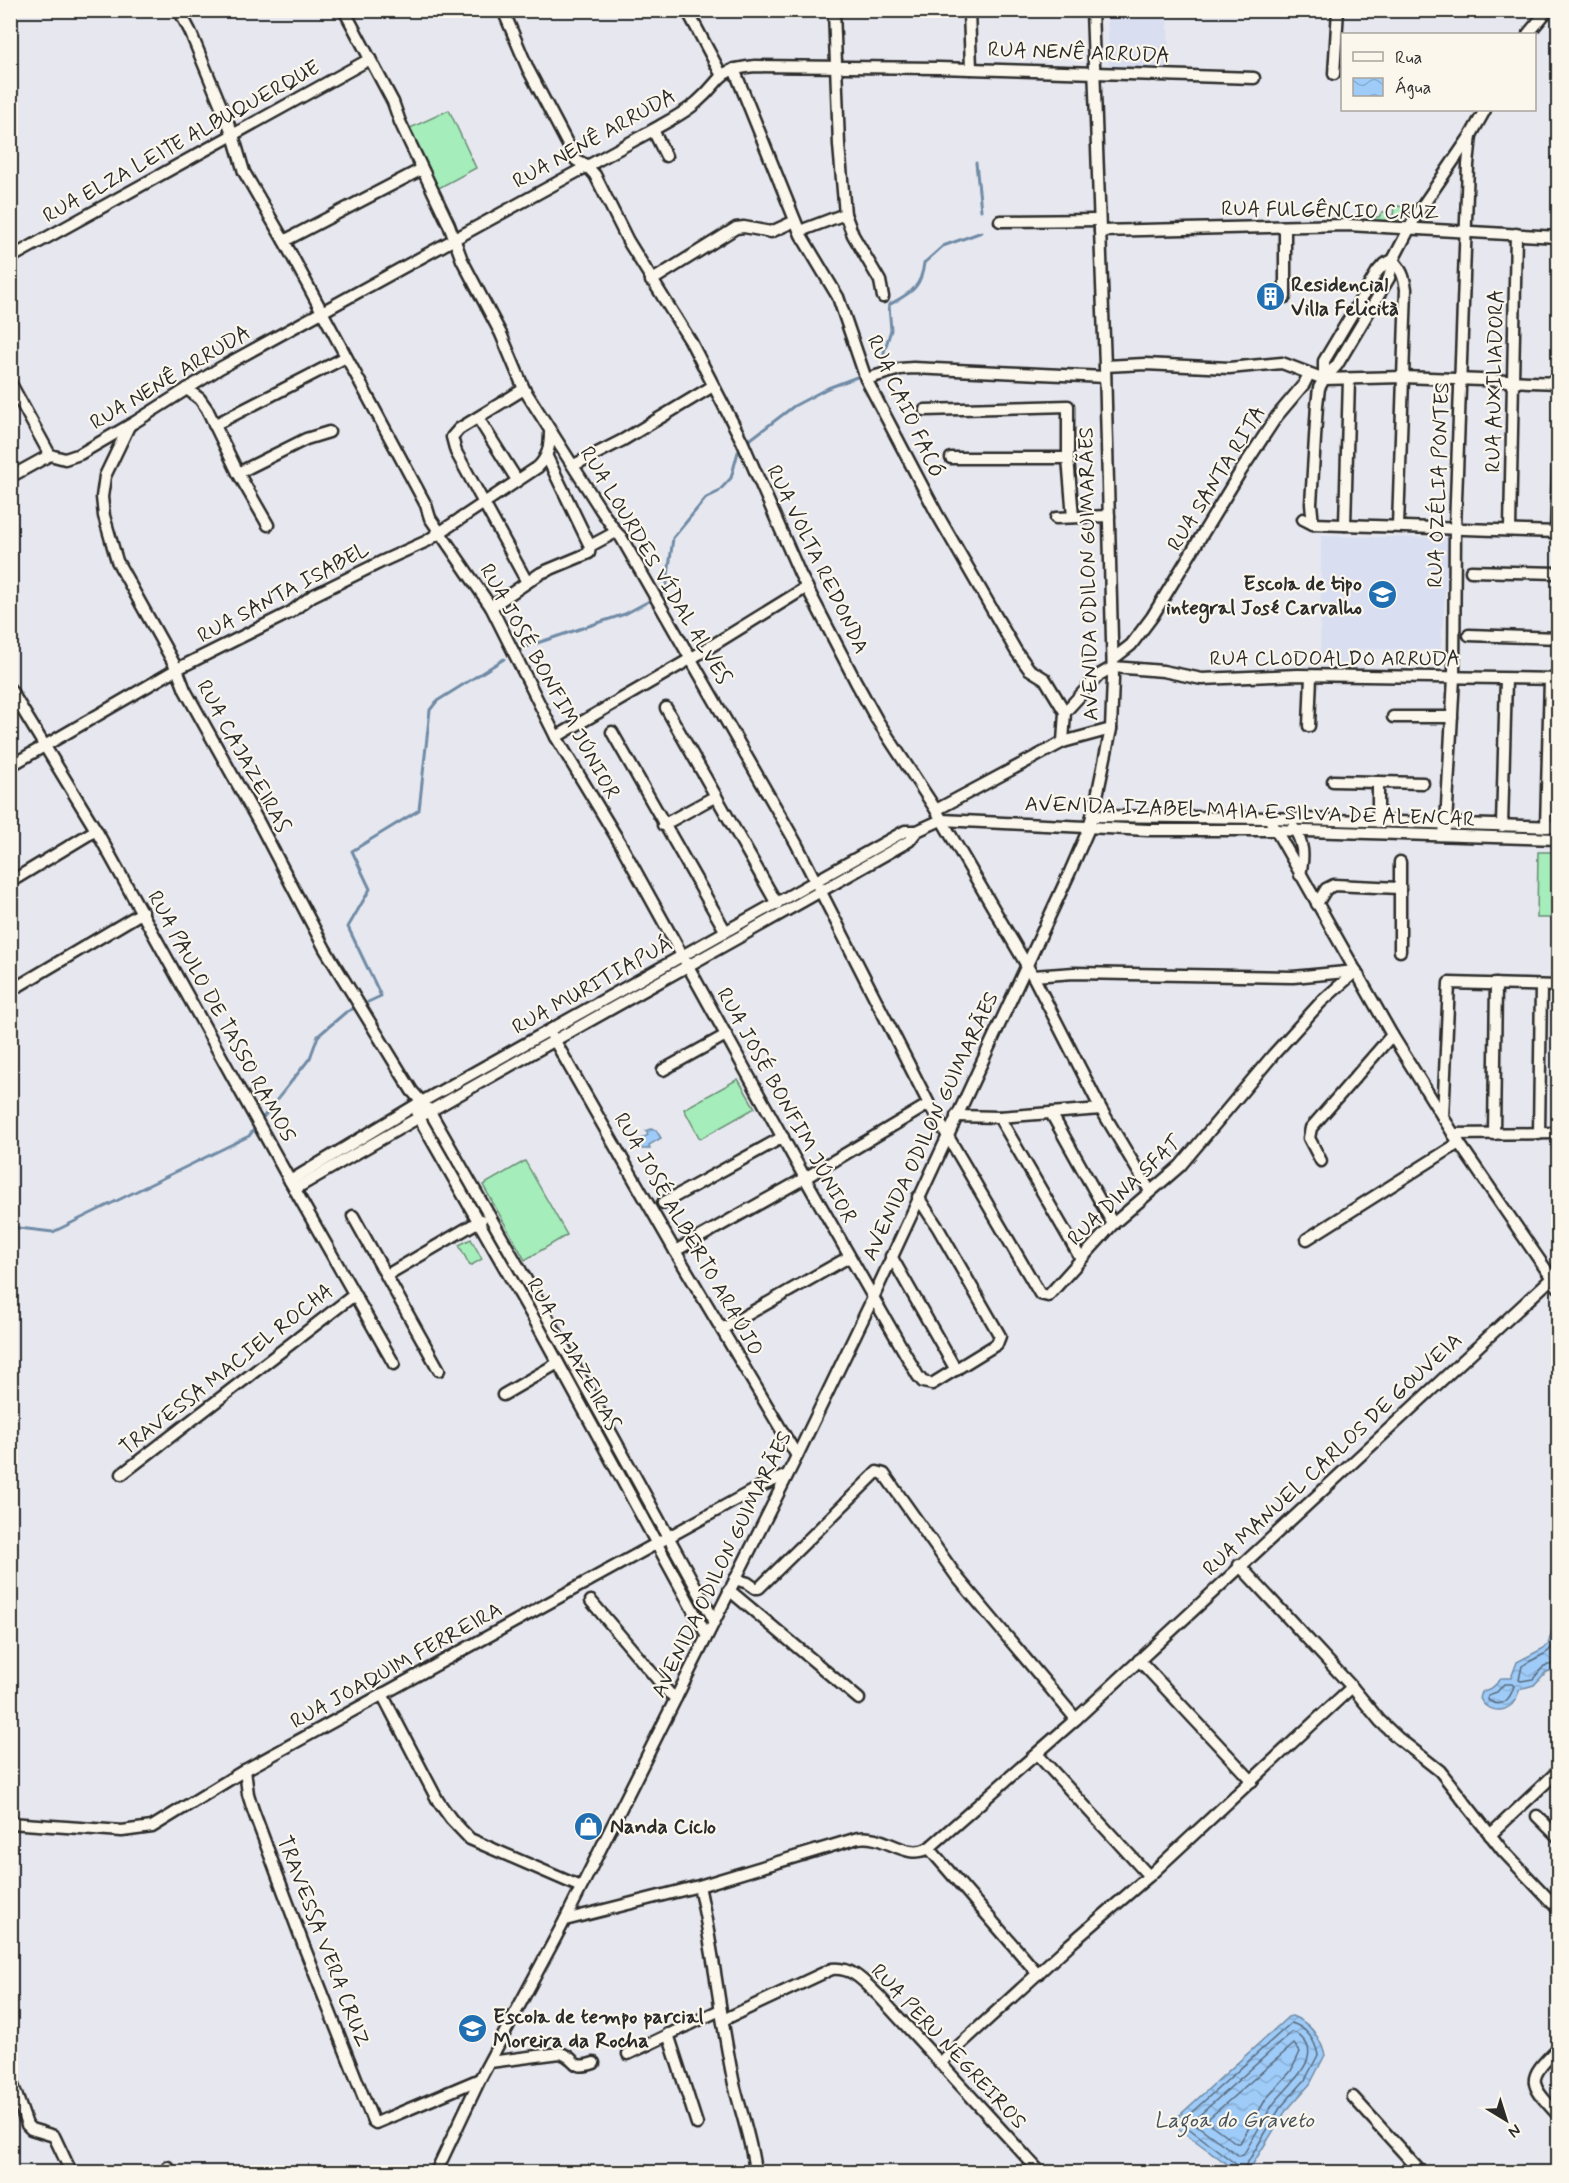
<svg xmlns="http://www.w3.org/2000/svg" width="1569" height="2183" font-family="Mynerve,sans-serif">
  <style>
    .built { fill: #d9def1 }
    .grass { fill: #a5edbb; stroke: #688c73; stroke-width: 1.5 }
    .water { fill: url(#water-waves); stroke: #708ba6; stroke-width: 1.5 }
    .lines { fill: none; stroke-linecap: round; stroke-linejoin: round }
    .shore { stroke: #596b7d; stroke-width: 1.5 }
    .stream { stroke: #708ba6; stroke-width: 3 }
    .minor-casing { stroke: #2b2b2b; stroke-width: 15 }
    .minor { stroke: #fbf7ec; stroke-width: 10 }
    .labels { text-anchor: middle; stroke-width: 4.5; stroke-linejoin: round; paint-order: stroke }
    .street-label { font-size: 21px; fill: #2b2b2b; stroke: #fbf7ec }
    .poi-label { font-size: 21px; font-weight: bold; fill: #2b2b2b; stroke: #fbf7ec; text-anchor: start }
    .water-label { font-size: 22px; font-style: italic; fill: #48535e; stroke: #fbf7ec }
  </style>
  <defs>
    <pattern id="water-waves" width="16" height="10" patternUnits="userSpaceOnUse" patternTransform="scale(1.5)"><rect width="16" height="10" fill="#9ecbf8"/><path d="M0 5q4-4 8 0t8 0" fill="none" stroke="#88aed5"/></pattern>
  </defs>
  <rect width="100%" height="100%" fill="#e7e8ef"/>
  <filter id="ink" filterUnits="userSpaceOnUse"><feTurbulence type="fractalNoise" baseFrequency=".0167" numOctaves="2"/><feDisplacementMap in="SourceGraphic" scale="12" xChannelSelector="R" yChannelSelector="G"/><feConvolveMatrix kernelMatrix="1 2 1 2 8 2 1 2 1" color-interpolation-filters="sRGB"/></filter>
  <g filter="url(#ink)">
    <g class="built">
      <path d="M1107 11H1167L1170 67H1109Z"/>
      <path d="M1321 536 1446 538 1449 542 1441 650 1352 649 1350 663H1320Z"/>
    </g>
    <g class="grass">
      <path d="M449 110 476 168 437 189 410 128Z"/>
      <path d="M1398 206 1403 207V213L1406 214 1403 218 1393 222 1377 221 1374 219 1373 221H1368V217H1379L1382 212H1387V216H1393L1394 207Z"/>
      <path d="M1538 852H1558V918H1537Z"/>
      <path d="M738 1079 755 1108 700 1139 684 1109Z"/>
      <path d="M525 1161 567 1235 525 1260 483 1185Z"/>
      <path d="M471 1239 482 1259 470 1266 459 1245Z"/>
    </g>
    <g class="water">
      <path d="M650 1129 656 1130 661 1138 649 1145 650 1149H641L637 1141 648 1135 646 1131Z"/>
      <path d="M1558 1620V1668L1546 1672 1534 1685 1520 1689C1517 1695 1516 1702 1510 1706 1500 1714 1484 1709 1480 1698L1482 1692 1493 1687 1502 1678H1511L1517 1662 1542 1649 1548 1645 1554 1623Z"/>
      <path d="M1292 2016C1311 2023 1320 2037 1325 2055L1310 2084 1285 2112 1248 2172H1238L1171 2123 1288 2017Z"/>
    </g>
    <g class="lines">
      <g class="shore">
        <path d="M1558 1628C1553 1658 1543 1652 1522 1666L1519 1680 1521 1681 1533 1679 1544 1666 1558 1663"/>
        <path d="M1504 1684H1512L1514 1686C1510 1700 1502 1709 1488 1700V1695L1497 1692Z"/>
        <path d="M1291 2023C1306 2027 1315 2040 1318 2055L1305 2080 1280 2108 1245 2167 1241 2168 1183 2124 1182 2121Z"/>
        <path d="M1292 2032C1298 2033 1302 2038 1306 2043 1319 2063 1282 2091 1272 2106 1262 2122 1253 2139 1243 2155L1239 2156 1195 2124 1194 2120Z"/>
        <path d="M1294 2044 1300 2052 1291 2071 1266 2099 1240 2143H1236L1209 2123V2118Z"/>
      </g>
      <g class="stream">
        <path d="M976 163 981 210"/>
        <path d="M884 369V352L891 330 889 305C910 293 921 289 924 263L943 246 982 232"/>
        <path d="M747 442 794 406 828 388 857 377"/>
        <path d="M658 595 666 590 673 538 706 498 718 492 731 478 738 452"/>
        <path d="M519 649 625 614 653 599"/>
        <path d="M368 1002 381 996 348 927 370 889 352 851 419 810 430 710 437 701 504 659"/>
        <path d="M261 1120 310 1058 318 1036 346 1012 355 1008"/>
        <path d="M10 1227 53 1232 249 1136 255 1128"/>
      </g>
      <defs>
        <g id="minor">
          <path d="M179 10 190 31 233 135 244 172 284 241 426 505 430 518 491 607 556 737 620 843 805 1178 918 1376 923 1382 932 1384 997 1344 1000 1336 938 1228 918 1197"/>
          <path d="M344 10 393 102 400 122 449 225 462 260 501 334 524 389 601 510 616 532 621 537 796 843 929 1104 1040 1294 1048 1296 1113 1224 1180 1166 1273 1055 1321 1002 1356 971"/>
          <path d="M503 10 528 69 576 160 586 165 595 175 628 241 691 342 742 441 800 574 856 682 877 720 936 810 1033 976 1101 1109 1150 1191"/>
          <path d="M687 10 721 74"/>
          <path d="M834 10 839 145 845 214 853 235 880 281 883 297"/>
          <path d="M969 10 971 69"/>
          <path d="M1292 10V11"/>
          <path d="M1528 34 1548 10"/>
          <path d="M734 69 801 235 838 297 866 379 937 514 1016 651 1029 669 1045 679 1065 712 1063 742"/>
          <path d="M1334 74 1338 10"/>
          <path d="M653 130 666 156"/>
          <path d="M1000 221 1099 220"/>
          <path d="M1285 227V297"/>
          <path d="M800 231 845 214"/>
          <path d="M1100 231 1348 225 1558 237"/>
          <path d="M284 241 422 169"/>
          <path d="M10 258 370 59"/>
          <path d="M1393 260C1401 269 1404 276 1406 289L1398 526"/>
          <path d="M651 281 736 228 744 227 771 232 795 221"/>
          <path d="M1105 366 1145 364 1229 368 1282 363 1324 379 1403 377 1558 383"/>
          <path d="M866 379 900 369 913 368 1105 377"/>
          <path d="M1324 379V361L1377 272 1384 264 1393 260"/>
          <path d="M10 382 50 455"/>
          <path d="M187 389 200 399 207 409 238 473 268 525"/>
          <path d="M524 389 459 429 452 437 456 452 527 582"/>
          <path d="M925 410 1068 406V458L1073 517"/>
          <path d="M478 418 517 480"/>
          <path d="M214 425 346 357"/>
          <path d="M129 426 105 476 102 497 104 516 117 561 177 669 185 690 258 821 325 949 412 1091 429 1110 549 1320 714 1620"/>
          <path d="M547 457 590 546"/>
          <path d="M951 458H1068"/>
          <path d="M574 465 623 440 713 386"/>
          <path d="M238 473 306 439 329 432"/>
          <path d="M10 477 50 455 65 459 80 454 135 422 220 368 653 130C668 121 685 113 697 102 724 79 714 70 755 66L939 68 1254 78"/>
          <path d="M1056 518 1109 516"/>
          <path d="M1303 519 1313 524 1558 532"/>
          <path d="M1313 524 1311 504 1317 405 1319 388 1324 379 1337 365 1389 278 1393 260 1417 214 1471 135 1485 110"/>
          <path d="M1345 525 1349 379"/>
          <path d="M1510 529 1516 234"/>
          <path d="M1556 532 1558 465"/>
          <path d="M1471 571 1558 573"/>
          <path d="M491 607 541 573 589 553 590 546 616 532"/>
          <path d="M1469 635 1558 638"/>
          <path d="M1113 659 1131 645 1152 617 1239 474 1277 416 1304 384 1309 374"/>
          <path d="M10 689 96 830 290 1181 394 1364"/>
          <path d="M666 708 777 904"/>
          <path d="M1065 712 1099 675 1113 667 1163 671 1202 679 1298 675 1558 679"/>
          <path d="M1393 717H1452"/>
          <path d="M1309 726 1311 676"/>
          <path d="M612 732 726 932"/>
          <path d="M556 737 692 658 807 587"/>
          <path d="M10 766 177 669 291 612 312 596 383 561 427 541 538 467C548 457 550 446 550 433"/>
          <path d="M1333 781 1423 783"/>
          <path d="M936 810 1063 742 1111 729"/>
          <path d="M1092 816 1269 818 1558 827"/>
          <path d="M1269 818 1392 1035 1459 1143 1558 1287"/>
          <path d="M1378 822V782"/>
          <path d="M663 825 716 796"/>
          <path d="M1502 826 1506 679"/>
          <path d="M1293 827C1304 843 1304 856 1300 875"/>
          <path d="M1546 827 1550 679"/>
          <path d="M1443 835 1446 825 1454 677 1455 528 1468 165 1471 135"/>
          <path d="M1400 862V951"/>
          <path d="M10 882 96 830"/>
          <path d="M1317 904 1326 889 1334 885 1399 888"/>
          <path d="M1033 976 1074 973 1293 977 1356 971"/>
          <path d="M10 991 143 912"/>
          <path d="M552 1036 675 1251 797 1456"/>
          <path d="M663 1070 726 1035"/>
          <path d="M417 1109 418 1116 538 1326 706 1634"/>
          <path d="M1051 1113 1113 1224"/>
          <path d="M956 1116 999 1117 1101 1109"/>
          <path d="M999 1117 1081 1259"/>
          <path d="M1443 1118 1449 983 1558 986"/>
          <path d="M1453 1134 1558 1133"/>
          <path d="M1494 1134 1496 984"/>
          <path d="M1539 1134 1541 986"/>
          <path d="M1321 1161 1309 1138 1311 1128 1392 1035"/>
          <path d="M290 1181 416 1105 905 831H917"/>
          <path d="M295 1189C497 1070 705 958 909 841L917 831 941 820 1148 830H1274L1558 839"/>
          <path d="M663 1203 783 1137"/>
          <path d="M353 1216 439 1370"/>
          <path d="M1307 1239 1459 1143"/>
          <path d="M675 1251 805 1178 929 1104"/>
          <path d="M891 1256 956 1370"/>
          <path d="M387 1275 481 1220"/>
          <path d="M722 1329 849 1257"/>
          <path d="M503 1395 558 1363"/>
          <path d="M122 1474 354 1295"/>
          <path d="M1239 1565 1352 1687 1380 1721 1398 1738 1440 1771 1503 1851 1558 1909"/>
          <path d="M735 1579 748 1583 755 1588H759L877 1472 884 1474 957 1577 1076 1719"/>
          <path d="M729 1590 859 1699"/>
          <path d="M591 1601 669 1693 676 1698"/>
          <path d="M1139 1660 1252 1781"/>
          <path d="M382 1694 438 1801 451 1819 470 1839 581 1887"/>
          <path d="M1037 1754 1149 1876"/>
          <path d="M245 1770 248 1794 253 1810 305 1949 373 2121 376 2123 480 2079"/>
          <path d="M1537 1816 1558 1837"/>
          <path d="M10 1823 122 1831 152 1827 245 1770 763 1485 787 1475"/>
          <path d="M1490 1835 1558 1771"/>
          <path d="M929 1848 1038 1974"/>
          <path d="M699 1886C714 1951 720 2018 734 2084 741 2113 752 2142 755 2172"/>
          <path d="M565 1920 699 1886 858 1838C884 1833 905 1861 929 1848L1076 1719 1552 1278"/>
          <path d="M723 2020 832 1969C853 1967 864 1982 878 1995L1040 2172"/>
          <path d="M668 2034 697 2124"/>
          <path d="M1558 2048C1526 2080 1528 2082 1558 2115"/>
          <path d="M628 2054 720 2010"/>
          <path d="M490 2062 560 2053C579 2058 569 2071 594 2063"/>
          <path d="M940 2063 1069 1945 1149 1876 1352 1687"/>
          <path d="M10 2077 27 2125 31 2129 54 2136 71 2172"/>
          <path d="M1353 2097 1421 2172"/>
          <path d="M168 2167 171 2172"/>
          <path d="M436 2172 480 2079 565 1920 797 1456 873 1298 1069 874 1089 828 1097 796 1111 729 1113 679 1105 366 1092 10"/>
        </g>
      </defs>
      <use href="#minor" class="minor-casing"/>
      <use href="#minor" class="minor"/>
    </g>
  </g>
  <defs>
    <symbol id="building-disc" viewBox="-11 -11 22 22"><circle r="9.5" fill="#1f6fb2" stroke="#fbf7ec"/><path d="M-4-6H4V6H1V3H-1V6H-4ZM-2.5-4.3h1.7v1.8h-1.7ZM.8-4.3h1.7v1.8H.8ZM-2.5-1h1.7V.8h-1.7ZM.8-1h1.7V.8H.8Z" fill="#fff"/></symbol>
    <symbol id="school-disc" viewBox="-11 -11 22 22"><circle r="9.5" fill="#1f6fb2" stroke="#fbf7ec"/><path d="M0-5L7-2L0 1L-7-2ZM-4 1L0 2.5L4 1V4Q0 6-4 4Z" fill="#fff"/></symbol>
    <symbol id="shop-disc" viewBox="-11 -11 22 22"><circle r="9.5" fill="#1f6fb2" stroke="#fbf7ec"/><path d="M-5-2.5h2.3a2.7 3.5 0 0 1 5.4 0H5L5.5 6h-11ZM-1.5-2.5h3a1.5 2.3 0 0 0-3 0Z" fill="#fff"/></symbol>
  </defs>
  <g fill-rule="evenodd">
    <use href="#building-disc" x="1254" y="280" width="33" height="33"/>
    <use href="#school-disc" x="1366" y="578" width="33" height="33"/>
    <use href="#shop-disc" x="572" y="1810" width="33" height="33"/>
    <use href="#school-disc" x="456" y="2012" width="33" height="33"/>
  </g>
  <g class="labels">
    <g class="street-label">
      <text transform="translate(1079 52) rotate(2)" y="7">RUA NENÊ ARRUDA</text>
      <text transform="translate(594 138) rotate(-29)" y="7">RUA NENÊ ARRUDA</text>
      <text transform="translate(181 141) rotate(-29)" y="7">RUA ELZA LEITE ALBUQUERQUE</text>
      <text transform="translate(1330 210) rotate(1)" y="7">RUA FULGÊNCIO CRUZ</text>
      <text transform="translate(170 377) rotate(-31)" y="7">RUA NENÊ ARRUDA</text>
      <text transform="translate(1494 381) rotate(-89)" y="7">RUA AUXILIADORA</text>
      <text transform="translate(906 406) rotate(65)" y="7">RUA CAIO FACÓ</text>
      <text transform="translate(1216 478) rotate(-58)" y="7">RUA SANTA RITA</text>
      <text transform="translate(1438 485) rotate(-88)" y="7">RUA OZÉLIA PONTES</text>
      <text transform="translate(818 559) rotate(64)" y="7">RUA VOLTA REDONDA</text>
      <text transform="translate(656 565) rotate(59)" y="7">RUA LOURDES VÍDAL ALVES</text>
      <text transform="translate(1088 574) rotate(-91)" y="7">AVENIDA ODILON GUIMARÃES</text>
      <text transform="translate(283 592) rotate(-28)" y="7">RUA SANTA ISABEL</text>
      <text x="1335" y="665">RUA CLODOALDO ARRUDA</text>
      <text transform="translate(550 681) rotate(61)" y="7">RUA JOSÉ BONFIM JÚNIOR</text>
      <text transform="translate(244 756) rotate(61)" y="7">RUA CAJAZEIRAS</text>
      <text transform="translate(1250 811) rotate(2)" y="7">AVENIDA IZABEL MAIA E SILVA DE ALENCAR</text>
      <text transform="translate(592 985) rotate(-29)" y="7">RUA MURITIAPUÁ</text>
      <text transform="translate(222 1016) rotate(61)" y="7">RUA PAULO DE TASSO RAMOS</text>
      <text transform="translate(787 1105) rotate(61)" y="7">RUA JOSÉ BONFIM JÚNIOR</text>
      <text transform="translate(930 1126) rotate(-65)" y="7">AVENIDA ODILON GUIMARÃES</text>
      <text transform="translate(1124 1190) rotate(-44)" y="7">RUA DINA SFAT</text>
      <text transform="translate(689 1234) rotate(60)" y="7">RUA JOSÉ ALBERTO ARAÚJO</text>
      <text transform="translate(574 1354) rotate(61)" y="7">RUA CAJAZEIRAS</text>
      <text transform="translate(226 1369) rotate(-38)" y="7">TRAVESSA MACIEL ROCHA</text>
      <text transform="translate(1332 1454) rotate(-43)" y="7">RUA MANUEL CARLOS DE GOUVEIA</text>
      <text transform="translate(721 1564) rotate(-64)" y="7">AVENIDA ODILON GUIMARÃES</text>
      <text transform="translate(396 1665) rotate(-29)" y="7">RUA JOAQUIM FERREIRA</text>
      <text transform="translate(324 1941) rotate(69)" y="7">TRAVESSA VERA CRUZ</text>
      <text transform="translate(949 2046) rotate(47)" y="7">RUA PERU NEGREIROS</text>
    </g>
    <g class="poi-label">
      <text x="1291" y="291">Residencial<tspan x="1291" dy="24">Villa Felicità</tspan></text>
      <text x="1362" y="590" text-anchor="end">Escola de tipo<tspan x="1362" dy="24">integral José Carvalho</tspan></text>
      <text x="610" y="1833">Nanda Ciclo</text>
      <text x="493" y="2023">Escola de tempo parcial<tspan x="493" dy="24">Moreira da Rocha</tspan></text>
    </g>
    <g class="water-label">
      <text x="1234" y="2127">Lagoa do Graveto</text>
    </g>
  </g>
  <rect width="1569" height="2183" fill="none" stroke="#fbf7ec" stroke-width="36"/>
  <rect x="18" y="18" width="1533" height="2147" fill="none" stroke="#2b2b2b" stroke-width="2" filter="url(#ink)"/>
  <rect x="1341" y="33" width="195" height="78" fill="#fbf7ec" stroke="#a8a59f" stroke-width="1.5"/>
  <rect x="1353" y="52" width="30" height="9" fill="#fbf7ec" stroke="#a8a59f" stroke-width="1.5"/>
  <text x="1395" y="63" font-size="18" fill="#2b2b2b">Rua</text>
  <rect x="1353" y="78" width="30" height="18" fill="url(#water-waves)" stroke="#a8a59f" stroke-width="1.5"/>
  <text x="1395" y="93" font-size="18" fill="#2b2b2b">Água</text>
  <g transform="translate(1506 2120) rotate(142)" stroke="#fbf7ec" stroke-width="4.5" paint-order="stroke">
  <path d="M0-4.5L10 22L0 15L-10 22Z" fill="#2b2b2b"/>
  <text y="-9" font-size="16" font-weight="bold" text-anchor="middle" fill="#2b2b2b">N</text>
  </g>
</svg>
